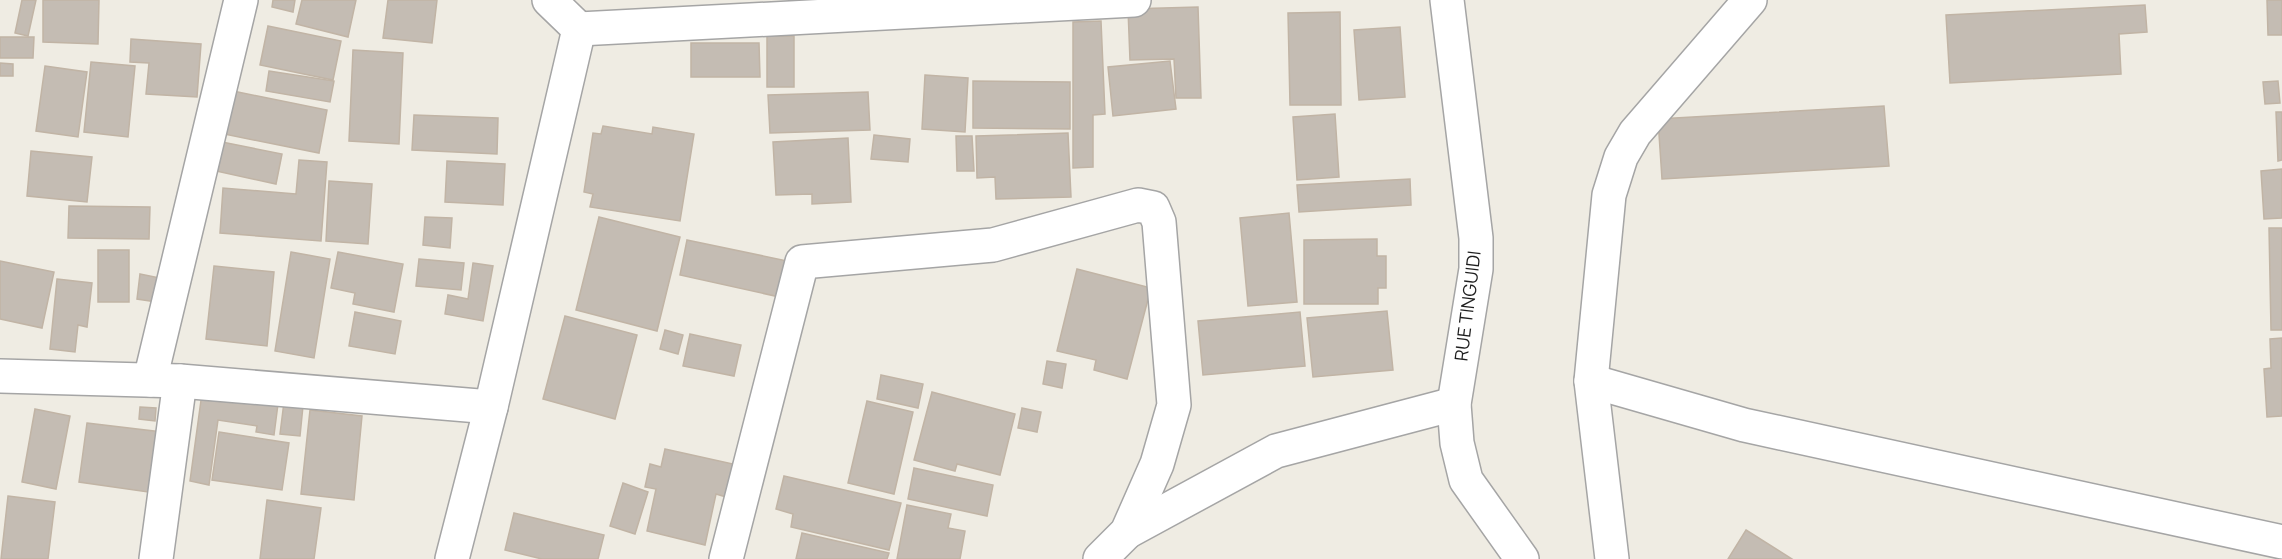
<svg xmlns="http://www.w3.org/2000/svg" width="2282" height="559" font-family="Manrope,sans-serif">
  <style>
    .building { fill: #c4bcb3; stroke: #c1b4a5; stroke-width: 1.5 }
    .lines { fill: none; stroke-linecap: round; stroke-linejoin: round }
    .minor-casing { stroke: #a5a5a5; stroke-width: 36 }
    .minor { stroke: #fff; stroke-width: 33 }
    .labels { text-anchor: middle; stroke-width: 4.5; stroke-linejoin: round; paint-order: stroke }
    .street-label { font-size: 18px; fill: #1e1e1e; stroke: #fff }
  </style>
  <rect width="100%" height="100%" fill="#efece3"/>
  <g class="building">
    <path d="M22 0H36L28 36 15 33Z"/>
    <path d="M43 0H99L98 44 43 42Z"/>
    <path d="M273 0H295L293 12 272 7Z"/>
    <path d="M302 0H356L348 37 296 24Z"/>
    <path d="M388 0H437L432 43 383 38Z"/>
    <path d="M2267 0H2282V35H2268Z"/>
    <path d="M2145 5 2147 32 2119 34 2121 74 1950 83 1946 15Z"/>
    <path d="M1198 7 1201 98H1176L1174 59 1130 60 1128 9Z"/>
    <path d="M1340 12 1341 105H1290L1288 13Z"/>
    <path d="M1101 21 1105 114 1093 115V167L1073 168V22Z"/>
    <path d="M268 26 341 41 333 80 260 65Z"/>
    <path d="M1400 27 1405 97 1359 100 1354 30Z"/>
    <rect x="767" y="36" width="27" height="51"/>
    <path d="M0 37H34L33 58H0Z"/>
    <path d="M131 39 201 44 197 97 146 94 149 63 130 62Z"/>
    <path d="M691 43H759L760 77H691Z"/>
    <path d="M353 50 403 53 399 144 349 141Z"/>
    <path d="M1170 61 1176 109 1113 116 1108 67Z"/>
    <path d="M91 62 135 66 128 137 84 132Z"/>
    <path d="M0 63 13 64V76H0Z"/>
    <path d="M45 66 87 72 78 137 36 131Z"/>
    <path d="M269 71 334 81 330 102 266 91Z"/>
    <path d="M925 75 968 78 965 132 922 129Z"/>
    <path d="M973 81 1070 82V129L973 128Z"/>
    <path d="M2278 81 2280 103 2265 104 2263 82Z"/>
    <path d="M233 91 327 110 319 153 224 134Z"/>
    <path d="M868 92 870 130 770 133 768 95Z"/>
    <path d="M1884 106 1889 166 1662 179 1658 119Z"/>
    <path d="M2276 112H2282V160L2278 161Z"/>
    <path d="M1335 114 1339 177 1297 180 1293 117Z"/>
    <path d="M414 115 498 118 497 154 412 150Z"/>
    <path d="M603 126 652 134 653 127 694 134 680 221 590 207 593 194 584 192 593 133 601 134Z"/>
    <path d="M1068 133 1071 197 996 199 995 177 977 178 976 136Z"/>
    <path d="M874 135 910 139 908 162 871 159Z"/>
    <path d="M956 136H972L974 171H957Z"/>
    <path d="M848 138 851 202 812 204V194L776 195 773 142Z"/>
    <path d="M222 142 282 154 276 184 216 171Z"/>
    <path d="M31 151 92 157 87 202 27 196Z"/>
    <path d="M299 160 327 162 321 241 220 233 223 188 296 194Z"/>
    <path d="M447 161 505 164 503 205 445 202Z"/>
    <path d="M2282 169V218L2264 219 2261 171Z"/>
    <path d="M1410 179 1411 205 1299 212 1297 185Z"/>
    <path d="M329 181 372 184 368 244 326 241Z"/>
    <path d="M69 206 150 207 149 239 68 238Z"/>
    <path d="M1289 213 1297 302 1248 306 1240 218Z"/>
    <path d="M425 217 452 218 450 248 423 245Z"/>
    <path d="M599 217 680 237 657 331 576 310Z"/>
    <path d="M2269 228H2282V330H2271Z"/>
    <path d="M1377 239V256H1386V288H1378V304H1304V240Z"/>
    <path d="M687 240 792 262 784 298 680 275Z"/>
    <rect x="98" y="250" width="31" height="52"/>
    <path d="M291 252 330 259 314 358 275 351Z"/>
    <path d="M338 252 403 264 394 312 353 304 355 293 331 288Z"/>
    <path d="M419 259 464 263 461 290 416 286Z"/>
    <path d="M0 261 54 272 42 328 0 319Z"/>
    <path d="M473 263 493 266 483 321 445 314 448 295 468 299Z"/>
    <path d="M214 266 274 272 267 346 206 339Z"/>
    <path d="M1077 269 1151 288 1127 379 1094 370 1096 360 1057 351Z"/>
    <path d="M140 274 160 278 156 302 137 299Z"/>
    <path d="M57 279 92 283 87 327 78 325 75 352 50 349Z"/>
    <path d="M1387 311 1393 370 1313 377 1307 318Z"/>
    <path d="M355 312 401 321 395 354 349 346Z"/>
    <path d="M1300 312 1305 366 1203 375 1198 321Z"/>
    <path d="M565 316 637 335 615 419 543 399Z"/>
    <path d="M665 330 683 335 678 354 660 349Z"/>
    <path d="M690 334 741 345 734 376 683 366Z"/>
    <path d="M2282 338V416L2267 417 2264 369 2271 368 2270 339Z"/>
    <path d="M1047 361 1066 364 1062 388 1043 384Z"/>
    <path d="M881 375 923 384 918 408 877 399Z"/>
    <path d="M932 392 1015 414 1000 475 957 464 955 471 914 460Z"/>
    <path d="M202 393 278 404 274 435 256 432 257 426 218 420 209 485 190 481Z"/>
    <path d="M285 394 304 396 300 436 280 434Z"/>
    <path d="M867 401 913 412 894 494 848 483Z"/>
    <path d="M140 407 156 408 155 421 139 419Z"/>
    <path d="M1022 408 1041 412 1037 432 1018 428Z"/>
    <path d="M35 409 70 416 56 489 22 482Z"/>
    <path d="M310 410 362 416 354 500 301 494Z"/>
    <path d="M87 423 162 432 155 493 79 482Z"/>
    <path d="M219 432 289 443 282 490 212 480Z"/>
    <path d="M665 449 733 464 726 497 716 494 705 545 647 531 656 489 645 487 650 464 661 467Z"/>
    <path d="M914 468 993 485 987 516 908 499Z"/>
    <path d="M784 476 901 503 889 550 791 527 793 514 776 509Z"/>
    <path d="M623 483 648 492 635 534 610 526Z"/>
    <path d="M8 496 55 502 48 559H1Z"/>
    <path d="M267 500 321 508 314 559H260Z"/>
    <path d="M907 505 951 514 948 528 965 531 960 559H897Z"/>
    <path d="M514 513 604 535 598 559H542L505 550Z"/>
    <path d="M1746 530 1792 559H1728Z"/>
    <path d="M802 533 889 553 887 559H796Z"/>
  </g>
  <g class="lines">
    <defs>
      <g id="minor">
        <path d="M1447 0 1476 238V269L1454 404 1457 443 1466 480 1522 559"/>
        <path d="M579 29 1134 0"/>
        <path d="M0 376 180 381 491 407"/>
        <path d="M150 380 241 0"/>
        <path d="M1591 381 1744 425 2282 542"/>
        <path d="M1127 532 1276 451 1454 404"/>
        <path d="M156 559 180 381"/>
        <path d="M452 559 491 407 579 29 549 0"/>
        <path d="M726 559 802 262 993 245 1138 205 1153 208 1159 222 1174 405 1157 464 1127 532 1100 559"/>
        <path d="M1612 559 1591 381 1609 195 1621 157 1635 133 1750 0"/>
      </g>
    </defs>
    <use href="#minor" class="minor-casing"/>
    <use href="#minor" class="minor"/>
  </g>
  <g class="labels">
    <g class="street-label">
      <text transform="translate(1468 306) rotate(-83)" y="6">RUE TINGUIDI</text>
    </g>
  </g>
</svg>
